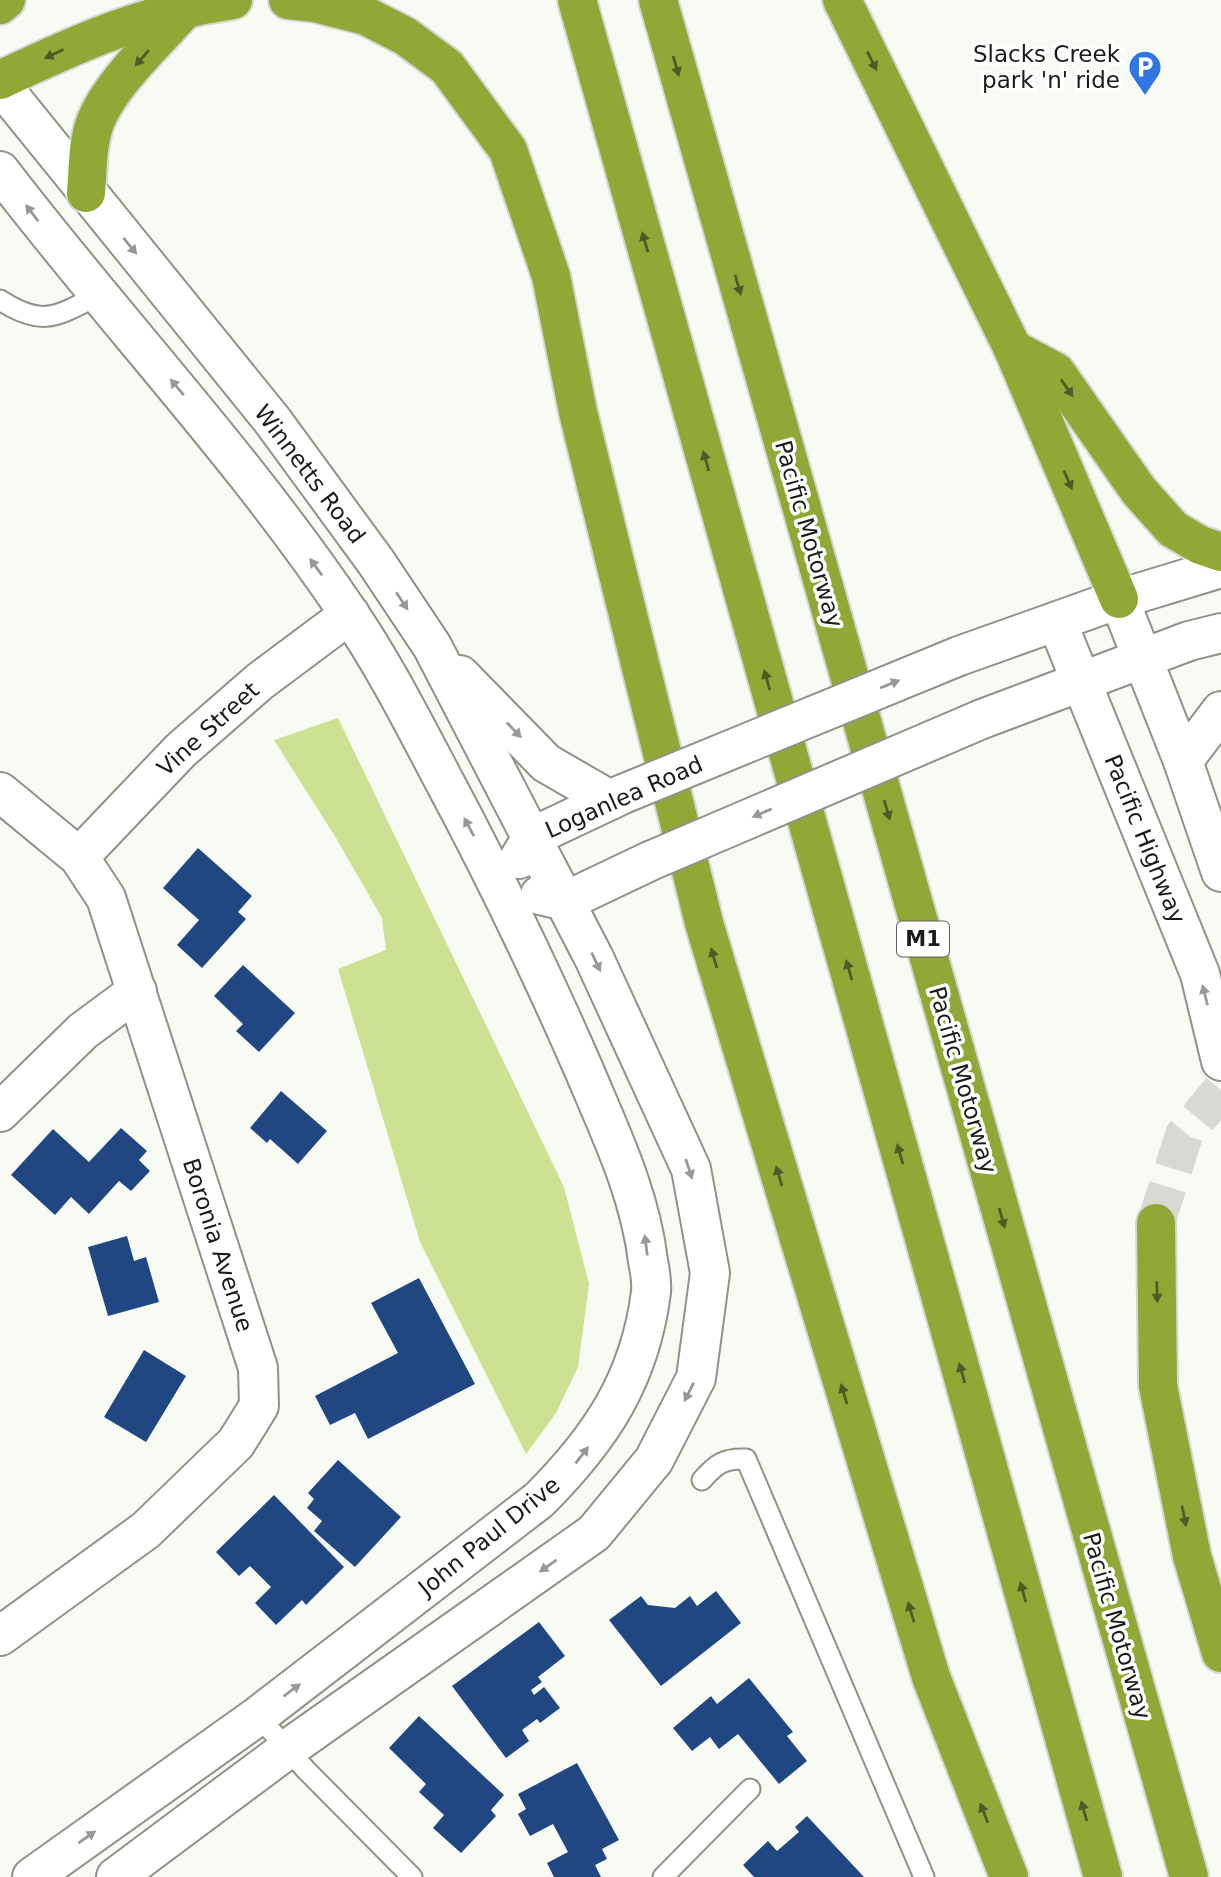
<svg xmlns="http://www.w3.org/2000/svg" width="1221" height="1877" font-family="'DejaVu Sans',sans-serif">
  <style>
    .green { fill: #cce192 }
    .building { fill: #214783 }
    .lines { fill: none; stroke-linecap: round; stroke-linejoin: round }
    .highway-tunnel { stroke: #d7d9d2; stroke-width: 38; stroke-dasharray: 38 19; stroke-linecap: butt }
    .lane-casing { stroke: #90928a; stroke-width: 23 }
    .street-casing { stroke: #90928a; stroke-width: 42 }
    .secondary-casing { stroke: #90928a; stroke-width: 42 }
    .highway-casing { stroke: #d6d6d5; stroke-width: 42 }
    .lane { stroke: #fff; stroke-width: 19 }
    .street { stroke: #fff; stroke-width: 38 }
    .secondary { stroke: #fff; stroke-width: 38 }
    .highway { stroke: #90a936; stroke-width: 38 }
    .secondary-bridge-casing { stroke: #90928a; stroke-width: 42; stroke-linecap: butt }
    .secondary-bridge { stroke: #fff; stroke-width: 38 }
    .oneway { fill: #4f5b26 }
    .oneway2 { fill: #989897 }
    .labels { text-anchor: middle; stroke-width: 7; stroke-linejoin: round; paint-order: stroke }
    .shield { fill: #fff; stroke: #5f5f5d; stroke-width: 2 }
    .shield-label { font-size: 21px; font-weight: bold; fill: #1a1b18 }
    .poi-label { font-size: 23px; fill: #1a1b18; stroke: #fff; text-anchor: end }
    .street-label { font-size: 23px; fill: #1a1b18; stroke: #fff }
  </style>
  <rect width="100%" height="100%" fill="#f8fbf3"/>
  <path class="green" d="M338 718 564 1187 589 1284 578 1367 556 1413 526 1454 420 1242 338 969 386 950 382 918 336 838 274 740Z"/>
  <g class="building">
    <path d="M198 848 252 896 238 912 246 919 202 968 177 945 199 920 163 888Z"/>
    <path d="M243 965 295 1013 259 1052 236 1031 243 1024 214 996Z"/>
    <path d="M281 1091 327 1131 298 1164 270 1139 267 1143 250 1128Z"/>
    <path d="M121 1128 147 1151 139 1160 150 1171 131 1191 119 1181 89 1214 71 1197 55 1215 11 1175 53 1129 89 1162Z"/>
    <path d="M127 1236 134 1261 146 1257 159 1302 108 1316 88 1247Z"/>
    <path d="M419 1278 475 1384 368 1439 355 1413 330 1425 315 1396 398 1353 371 1303Z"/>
    <path d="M144 1350 186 1376 146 1442 104 1417Z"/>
    <path d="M338 1460 401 1517 355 1567 314 1531 322 1521 307 1508 314 1499 308 1493Z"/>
    <path d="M274 1495 344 1567 306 1605 302 1600 276 1625 255 1603 271 1587 250 1566 239 1576 216 1552Z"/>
    <path d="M716 1591 741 1623 661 1686 609 1620 641 1596 648 1605 675 1608 690 1596 697 1606Z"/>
    <path d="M539 1622 565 1656 538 1677 542 1682 531 1690 534 1695 544 1687 560 1708 540 1723 537 1719 522 1730 529 1741 506 1758 452 1686Z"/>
    <path d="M749 1678 793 1732 787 1736 807 1761 779 1784 738 1734 719 1749 710 1737 692 1751 673 1728 711 1696 717 1704Z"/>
    <path d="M419 1716 504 1795 491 1810 496 1816 461 1853 433 1828 444 1815 419 1792 426 1784 389 1748Z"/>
    <path d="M577 1763 619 1840 602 1849 607 1859 595 1865 601 1877H554L547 1863 568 1852 553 1824 530 1836 518 1814 526 1809 518 1794Z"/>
    <path d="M807 1816 864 1877H754L743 1865 768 1841 777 1851 799 1832 795 1827Z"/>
  </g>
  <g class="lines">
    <path class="highway-tunnel" d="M1156 1223 1184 1135 1221 1090"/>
    <defs>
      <g id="lane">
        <path d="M0 300C43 328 57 316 99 295"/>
        <path d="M702 1480C716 1464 724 1458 746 1459L924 1877"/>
        <path d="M258 1716 306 1770 412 1877"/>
        <path d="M663 1877 750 1789"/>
      </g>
      <g id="street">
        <path d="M0 792 79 857 106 898 258 1368 259 1406 236 1443 146 1530 0 1636"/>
        <path d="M79 857 181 750 259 682 350 614"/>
        <path d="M0 1112 83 1031 137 991"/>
      </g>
      <g id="secondary">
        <path d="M0 84 272 420 376 562 432 646 594 958 691 1169 710 1273 696 1378 654 1460 594 1533 289 1748 116 1877"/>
        <path d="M0 171C114 320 243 456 348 612 383 663 412 720 441 775 493 872 540 969 584 1070 610 1132 640 1193 648 1261 650 1271 652 1282 651 1292 640 1380 600 1439 539 1500L258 1716 32 1877"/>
        <path d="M1119 599 1183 761 1221 872"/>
        <path d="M1057 622 1200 974 1221 1061"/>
        <path d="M959 656 1119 599 1221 568"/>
        <path d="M460 675 546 763 610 800"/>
        <path d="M982 719 1189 641 1221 633"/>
        <path d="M1183 761 1221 711"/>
        <path d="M519 859 532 837 623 794"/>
        <path d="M540 895 566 901 650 861"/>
      </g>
      <g id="highway">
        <path d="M288 0 315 3 366 16 405 36 447 67 508 150 551 276 578 412 704 923 931 1677 1009 1877"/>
        <path d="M577 0 1103 1877"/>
        <path d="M658 0 1189 1877"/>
        <path d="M842 0 1013 349 1119 599"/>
        <path d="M0 5 6 0"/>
        <path d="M0 80C80 42 145 13 233 0"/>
        <path d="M86 193C88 170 87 145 95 123 110 83 159 39 187 7"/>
        <path d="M1013 349 1056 372 1139 491 1173 529 1200 545 1221 552"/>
        <path d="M1156 1223 1158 1386 1192 1556 1221 1653"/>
      </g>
    </defs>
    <use href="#lane" class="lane-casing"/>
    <use href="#street" class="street-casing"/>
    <use href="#secondary" class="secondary-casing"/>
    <use href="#highway" class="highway-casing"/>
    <use href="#lane" class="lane"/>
    <use href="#street" class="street"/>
    <use href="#secondary" class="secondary"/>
    <use href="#highway" class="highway"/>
    <defs>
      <g id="secondary-bridge">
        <path d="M623 794 959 656"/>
        <path d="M650 861 982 719"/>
      </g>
    </defs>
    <use href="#secondary-bridge" class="secondary-bridge-casing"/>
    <use href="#secondary-bridge" class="secondary-bridge"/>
  </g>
  <defs><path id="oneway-solid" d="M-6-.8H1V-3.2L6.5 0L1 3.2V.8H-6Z" transform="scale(1.75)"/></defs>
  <g class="oneway">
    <use href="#oneway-solid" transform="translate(54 54) rotate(155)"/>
    <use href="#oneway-solid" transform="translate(142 58) rotate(131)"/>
    <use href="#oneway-solid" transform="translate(872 61) rotate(64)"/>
    <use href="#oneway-solid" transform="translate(676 66) rotate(74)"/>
    <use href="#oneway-solid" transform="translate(645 242) rotate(-106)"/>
    <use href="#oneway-solid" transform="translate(738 285) rotate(74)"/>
    <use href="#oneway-solid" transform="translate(1067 388) rotate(55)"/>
    <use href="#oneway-solid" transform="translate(706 461) rotate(-106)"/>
    <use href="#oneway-solid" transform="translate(1068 480) rotate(67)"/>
    <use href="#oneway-solid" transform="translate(767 680) rotate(-106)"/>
    <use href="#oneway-solid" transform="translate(887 810) rotate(74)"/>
    <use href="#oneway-solid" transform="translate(714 958) rotate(-106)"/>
    <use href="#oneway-solid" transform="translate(849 970) rotate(-106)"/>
    <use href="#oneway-solid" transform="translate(900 1154) rotate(-106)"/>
    <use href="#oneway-solid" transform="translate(779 1176) rotate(-106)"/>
    <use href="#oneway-solid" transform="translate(1002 1218) rotate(74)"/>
    <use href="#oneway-solid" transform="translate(1157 1292) rotate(89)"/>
    <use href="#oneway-solid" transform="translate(962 1373) rotate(-106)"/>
    <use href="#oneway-solid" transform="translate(844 1394) rotate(-107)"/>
    <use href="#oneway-solid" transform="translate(1184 1516) rotate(79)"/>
    <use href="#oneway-solid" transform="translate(1023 1592) rotate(-106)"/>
    <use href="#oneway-solid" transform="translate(911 1612) rotate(-107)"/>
    <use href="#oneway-solid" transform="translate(1084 1811) rotate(-106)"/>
    <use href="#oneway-solid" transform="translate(984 1813) rotate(-111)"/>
  </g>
  <g class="oneway2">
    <use href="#oneway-solid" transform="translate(32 213) rotate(-127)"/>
    <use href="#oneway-solid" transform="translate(130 246) rotate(51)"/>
    <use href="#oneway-solid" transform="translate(177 387) rotate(-130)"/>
    <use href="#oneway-solid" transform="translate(316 567) rotate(-126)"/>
    <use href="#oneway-solid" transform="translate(402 601) rotate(56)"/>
    <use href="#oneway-solid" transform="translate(890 684) rotate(-22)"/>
    <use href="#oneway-solid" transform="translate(514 730) rotate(46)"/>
    <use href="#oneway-solid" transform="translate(762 813) rotate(157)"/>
    <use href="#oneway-solid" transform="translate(469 827) rotate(-118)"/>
    <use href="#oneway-solid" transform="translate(596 962) rotate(65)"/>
    <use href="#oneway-solid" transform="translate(1205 995) rotate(-104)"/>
    <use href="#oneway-solid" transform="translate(689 1169) rotate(72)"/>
    <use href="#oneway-solid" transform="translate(646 1245) rotate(-97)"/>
    <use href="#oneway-solid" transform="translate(689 1392) rotate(117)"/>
    <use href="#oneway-solid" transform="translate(582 1455) rotate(-52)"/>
    <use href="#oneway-solid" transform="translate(548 1566) rotate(145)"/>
    <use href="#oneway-solid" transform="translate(292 1690) rotate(-37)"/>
    <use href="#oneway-solid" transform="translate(87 1837) rotate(-35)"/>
  </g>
  <defs>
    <symbol id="parking-pin" viewBox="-11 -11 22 30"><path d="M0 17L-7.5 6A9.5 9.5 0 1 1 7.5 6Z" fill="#3076e2" stroke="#fff"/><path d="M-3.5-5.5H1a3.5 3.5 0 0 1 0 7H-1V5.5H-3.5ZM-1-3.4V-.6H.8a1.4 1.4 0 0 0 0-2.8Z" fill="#fff"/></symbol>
  </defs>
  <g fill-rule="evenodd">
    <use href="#parking-pin" x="1126" y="48" width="38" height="52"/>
  </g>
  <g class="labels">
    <rect class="shield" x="897" y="921.5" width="52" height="35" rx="5"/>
    <g class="shield-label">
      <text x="923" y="946">M1</text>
    </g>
    <g class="poi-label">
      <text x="1120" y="62">Slacks Creek<tspan x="1120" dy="26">park 'n' ride</tspan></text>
    </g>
    <g class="street-label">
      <text transform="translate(310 474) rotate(53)" y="8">Winnetts Road</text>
      <text transform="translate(809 534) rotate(74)" y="8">Pacific Motorway</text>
      <text transform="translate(208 729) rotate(-42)" y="8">Vine Street</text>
      <text transform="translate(624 797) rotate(-24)" y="8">Loganlea Road</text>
      <text transform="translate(1145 839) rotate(68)" y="8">Pacific Highway</text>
      <text transform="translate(963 1080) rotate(74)" y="8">Pacific Motorway</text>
      <text transform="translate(218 1245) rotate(72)" y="8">Boronia Avenue</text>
      <text transform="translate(489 1536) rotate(-39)" y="8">John Paul Drive</text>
      <text transform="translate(1117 1626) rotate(74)" y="8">Pacific Motorway</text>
    </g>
  </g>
</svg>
